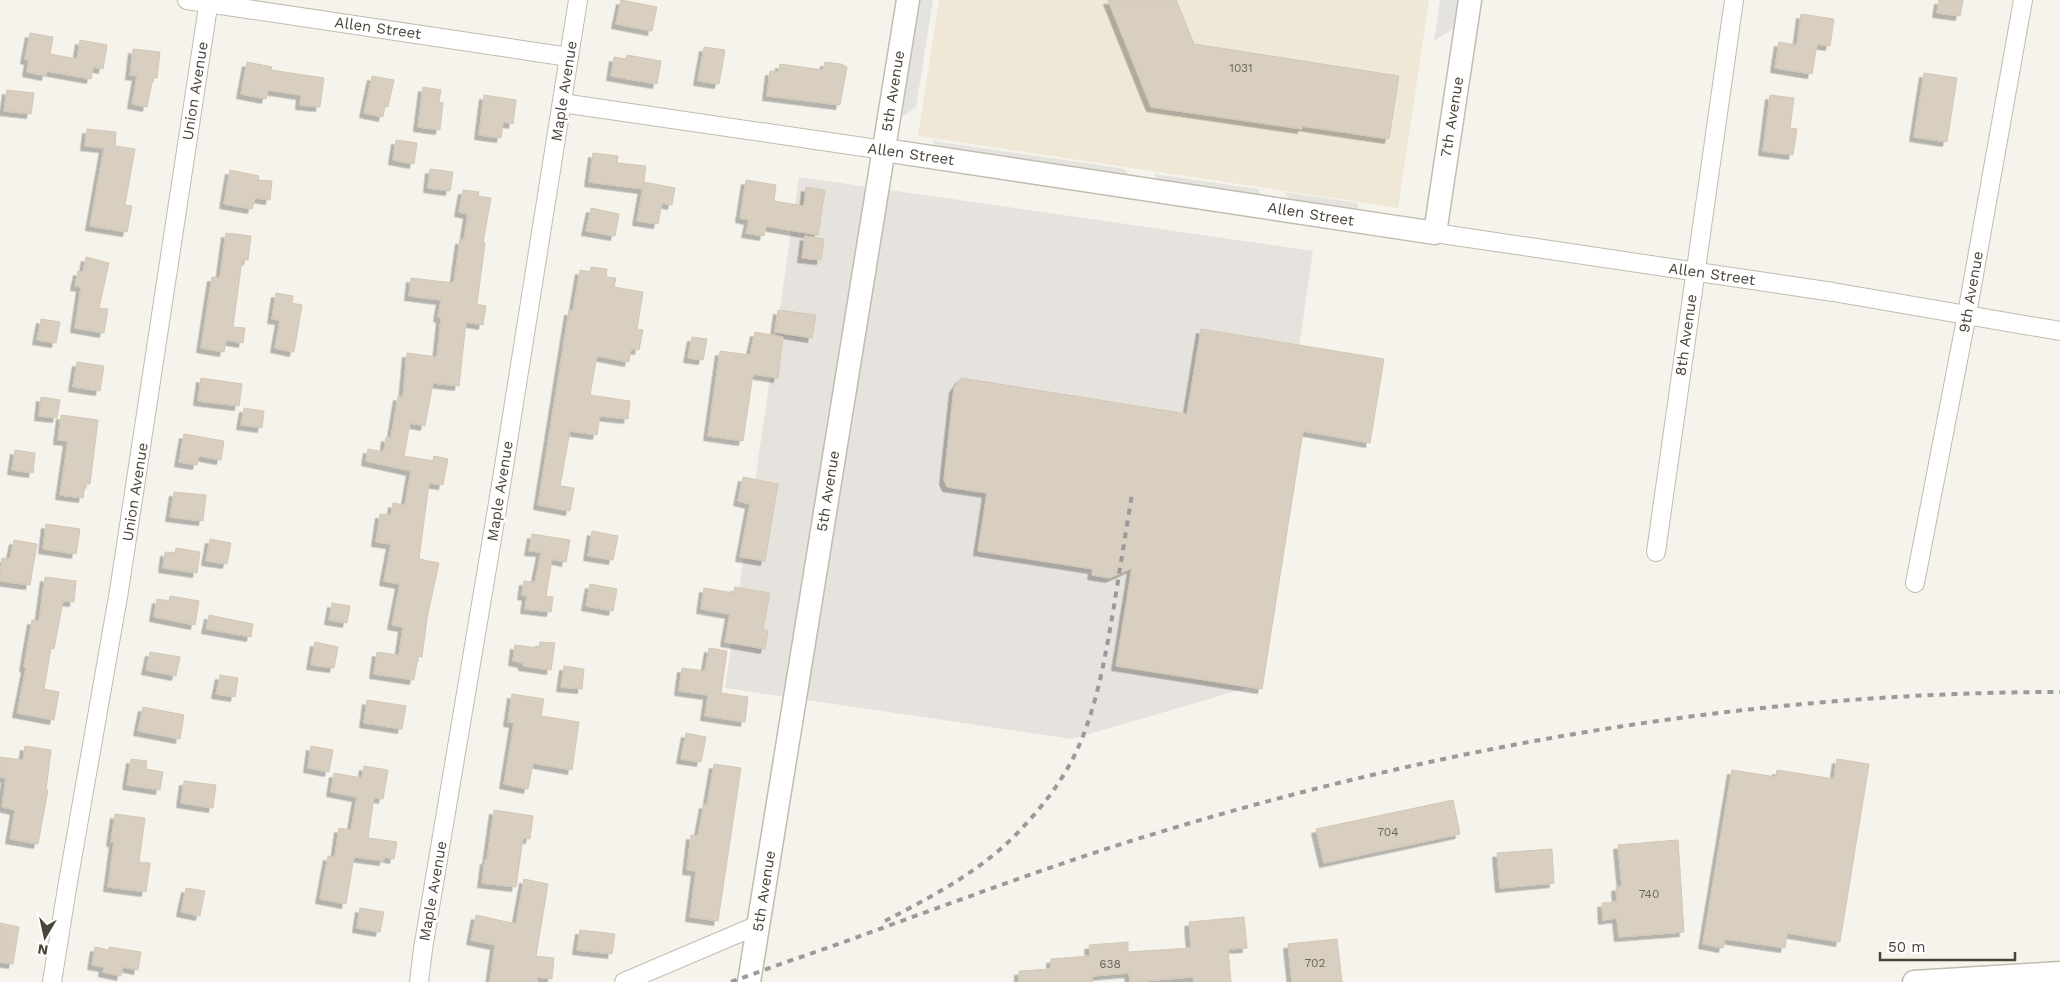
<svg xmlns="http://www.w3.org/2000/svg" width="2060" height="982" font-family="'Work Sans',sans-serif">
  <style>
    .industrial { fill: #e6e2dd }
    .education { fill: #efe8d6 }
    .parking { fill: #e5e3e0 }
    .building { fill: #d8cfc1; stroke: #d3c7b4; filter: url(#shadow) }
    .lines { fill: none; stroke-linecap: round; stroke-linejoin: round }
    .minor-casing { stroke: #c2bbae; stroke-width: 20 }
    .tertiary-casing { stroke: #c2bbae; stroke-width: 25 }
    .minor { stroke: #fff; stroke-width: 18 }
    .tertiary { stroke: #fff; stroke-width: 22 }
    .rail { stroke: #9a9a9a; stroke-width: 4; stroke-dasharray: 6 6; stroke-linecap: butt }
    .labels { text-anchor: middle; stroke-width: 5; stroke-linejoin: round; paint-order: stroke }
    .number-label { font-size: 12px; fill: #6e675b }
    .street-label { font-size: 15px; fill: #4b4439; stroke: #fff }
  </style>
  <defs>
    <filter id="shadow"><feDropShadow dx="-4.5" dy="4.5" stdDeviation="0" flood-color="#0004"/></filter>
  </defs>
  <rect width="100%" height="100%" fill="#f6f3ec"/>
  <path class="industrial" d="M799 177 1313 251 1250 687 1072 739 725 688Z"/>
  <path class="education" d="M939 0H1429L1398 208 918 136Z"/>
  <g class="parking">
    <path d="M908 0H933L916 107 899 119Z"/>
    <path d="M1440 0H1469L1467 20 1434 41Z"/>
    <path d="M933 141 1126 169 1133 188 941 159Z"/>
    <path d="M1154 174 1258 189 1266 208 1164 192Z"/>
    <path d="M1284 192 1358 203V222L1298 212Z"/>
  </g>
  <g class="building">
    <path d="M621 0 657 7 652 31 616 24Z"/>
    <path d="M1108 0H1176L1194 44 1399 76 1389 139 1302 126V129L1151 107Z"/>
    <path d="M1939 0H1963L1960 16 1937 13Z"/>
    <path d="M1801 14 1834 19 1830 46 1817 44 1812 74 1775 68 1779 42 1797 45Z"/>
    <path d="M30 33 53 37 50 54 77 59 80 40 107 45 103 69 93 67 91 79 47 71 46 76 27 72 29 60 25 59Z"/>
    <path d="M704 47 725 50 719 84 698 81Z"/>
    <path d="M133 49 160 52 157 78H153L147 107 132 104 137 76 130 75Z"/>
    <path d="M627 55 661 61 657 84 611 76 614 57 626 59Z"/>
    <path d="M247 62 272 67 271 70 324 78 320 107 300 105 301 95 268 90 266 99 241 94Z"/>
    <path d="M825 62 841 64 847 67 840 105 767 96 770 71 779 72 780 64 823 70Z"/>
    <path d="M1924 73 1957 78 1947 142 1914 137Z"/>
    <path d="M372 76 394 80 388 107 385 106 383 117 364 113Z"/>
    <path d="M423 87 441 90 439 102 443 103 440 130 418 127Z"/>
    <path d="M7 90 34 93 31 114 4 111Z"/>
    <path d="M484 95 516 100 513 124 503 122 501 138 479 135Z"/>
    <path d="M1770 95 1794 98 1790 128 1797 129 1793 155 1763 151Z"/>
    <path d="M87 129 116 132 115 146 135 149 125 205 132 206 127 232 90 226 104 148 85 146Z"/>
    <path d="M396 140 417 143 414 164 393 160Z"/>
    <path d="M593 153 618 156 617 163 646 166 643 189 589 182Z"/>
    <path d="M430 169 453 172 450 191 428 188Z"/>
    <path d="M230 170 259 176 258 180 272 181 270 200 255 198 252 209 224 204Z"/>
    <path d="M746 180 776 185 774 201 804 206 806 187 825 190 818 235 766 226 764 236 746 233 749 220 740 218Z"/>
    <path d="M644 182 675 188 672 205 662 203 658 224 637 221Z"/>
    <path d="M463 190 479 192 478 196 491 198 483 243H485L477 304 486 306 483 325 466 322 459 386 433 383 425 426 410 423 404 456 433 461 434 456 448 459 443 485 429 483 419 559 439 563 427 618 422 657 418 656 414 680 374 674 377 652 399 655 403 627 392 625 400 584 384 581 391 544 376 542 380 514 391 515 393 503 405 505 411 471 366 461 368 449 384 452 386 437 391 438 398 396 403 397 407 353 437 357 441 318 438 317 441 300 409 296 411 278 454 283 460 240H464L468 214 459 212Z"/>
    <path d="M591 208 619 214 615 236 586 231Z"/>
    <path d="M226 233 251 236 248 260H242L233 327 245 328 243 343 226 340 224 352 201 348 212 277 220 278Z"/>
    <path d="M805 236 824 239 821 260 802 258Z"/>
    <path d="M86 257 109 263 99 308 108 309 104 333 75 328 81 287 75 286 78 271 83 272Z"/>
    <path d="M591 267 607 269 606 277 616 278 614 287 643 292 637 329 643 330 639 350 631 349 629 362 597 356 590 395 630 401 628 419 600 416 597 435 570 431 560 486 574 488 570 511 538 505 569 311H573L580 270 590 272Z"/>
    <path d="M276 293 293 296 292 303 302 305 294 352 275 348 280 320 272 319Z"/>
    <path d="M778 310 816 315 812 338 775 332Z"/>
    <path d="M41 319 60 322 56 343 37 340Z"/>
    <path d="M1201 329 1384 359 1370 443 1303 431 1262 689 1116 666 1132 568 1110 578 1092 575 1093 569 978 551 987 493 947 487 944 480 954 388 961 378 1187 414Z"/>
    <path d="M755 332 783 337 778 378 753 374 743 441 708 436 720 351 750 355Z"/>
    <path d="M692 337 707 339 703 360 688 358Z"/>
    <path d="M77 362 104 366 100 391 73 387Z"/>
    <path d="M201 378 242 384 239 406 198 401Z"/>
    <path d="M41 397 60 400 57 418 39 416Z"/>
    <path d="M244 408 264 411 262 428 241 425Z"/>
    <path d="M61 415 98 420 90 484H85L83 498 60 495 68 441 58 440Z"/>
    <path d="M184 434 224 441 221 460 199 456 197 465 179 462Z"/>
    <path d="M15 450 35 453 33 473 12 470Z"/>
    <path d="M743 477 778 484 765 561 740 557 750 504 738 501Z"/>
    <path d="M174 492 206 495 203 521 170 517Z"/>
    <path d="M46 524 80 529 76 554 43 549Z"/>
    <path d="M592 531 618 536 613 560 588 556Z"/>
    <path d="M532 534 570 540 566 562 552 559 546 596 553 597 551 612 525 609 527 596 522 595 524 581 535 582 541 552 529 551Z"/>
    <path d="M210 539 231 543 227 564 206 561Z"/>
    <path d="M14 540 37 544 30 585 0 581 2 558 10 559Z"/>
    <path d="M176 548 200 552 197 573 163 568 165 552 175 553Z"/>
    <path d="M45 577 76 581 74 602 63 601 54 649 51 648 44 689 59 692 54 720 17 713 26 668 24 667 32 620 39 621Z"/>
    <path d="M590 584 617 589 613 611 586 606Z"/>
    <path d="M735 587 770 593 763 630 768 631 765 649 725 642 730 614 701 609 704 588 734 593Z"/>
    <path d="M170 596 199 601 195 625 154 617 157 599 169 601Z"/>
    <path d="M332 603 350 606 347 623 329 620Z"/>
    <path d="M209 615 253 624 251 637 206 629Z"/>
    <path d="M315 642 338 647 334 668 311 665Z"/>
    <path d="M540 642 555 643 551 670 523 666V663L513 661 515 645 539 648Z"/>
    <path d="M709 648 727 651 721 693 748 697 745 722 705 716 708 695 679 691 682 668 705 671Z"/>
    <path d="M150 652 180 657 176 676 146 670Z"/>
    <path d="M564 666 584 669 582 689 561 687Z"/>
    <path d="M220 675 238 678 235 697 216 694Z"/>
    <path d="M512 694 544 699 541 716 579 722 572 770 533 763 528 789 504 784 514 723 508 722Z"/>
    <path d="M367 700 406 706 402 729 364 723Z"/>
    <path d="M143 707 184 715 180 739 138 731Z"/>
    <path d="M686 733 706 737 701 762 681 759Z"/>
    <path d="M25 746 51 750 46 790H48L38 844 10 839 15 810 2 807 6 778 0 777V757L23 760Z"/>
    <path d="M311 746 333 750 329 772 308 768Z"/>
    <path d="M131 759 147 761 146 769 163 772 160 790 127 785Z"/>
    <path d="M1837 759 1869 764 1840 942 1787 933 1785 948 1725 939 1723 948 1703 944 1732 770 1776 777 1777 770 1834 779Z"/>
    <path d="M714 764 741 768 718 921 690 917 696 871 687 870 691 835 698 836 704 804 707 805Z"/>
    <path d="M364 766 388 770 383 799 374 797 368 838 397 842 394 859 384 857V861L354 857 346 904 320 899 328 856 335 857 339 828 351 830 357 797 331 792 334 773 362 778Z"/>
    <path d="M184 781 216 785 213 808 181 803Z"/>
    <path d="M1453 800 1460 834 1324 863 1316 829Z"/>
    <path d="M494 810 533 816 530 839 523 838 516 887 482 883 485 860H487Z"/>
    <path d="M115 814 145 818 139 862 150 863 146 892 108 887 114 842H111Z"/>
    <path d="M1678 840 1684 932 1619 937 1617 918 1603 920 1602 903 1617 902 1616 887 1622 886 1618 845Z"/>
    <path d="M1552 849 1554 883 1500 888 1497 853Z"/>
    <path d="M524 879 548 884 536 956 554 958 552 979 537 977V982H490L495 945 471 940 476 915 516 924Z"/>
    <path d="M186 888 205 891 200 916 181 912Z"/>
    <path d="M360 908 384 912 380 932 357 928Z"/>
    <path d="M1244 917 1247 948 1228 949 1231 982H1194L1193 977 1130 982 1129 973 1092 976V982H1019V971L1051 969V959L1090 956 1089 945 1128 942V952L1191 948 1189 922Z"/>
    <path d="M0 923 19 927 13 964 0 962Z"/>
    <path d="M580 930 615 934 612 954 577 950Z"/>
    <path d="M1337 939 1342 982H1292L1288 944Z"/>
    <path d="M95 947 109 950V947L141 952 138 970 123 967 121 976 103 972 104 967 92 965Z"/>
  </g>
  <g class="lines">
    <defs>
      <g id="minor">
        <path d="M187 0 569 57"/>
        <path d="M562 103 884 150"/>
        <path d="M1435 233 1833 292 2060 331"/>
        <path d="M1656 552 1734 0"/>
        <path d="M1915 583 1967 314 2023 0"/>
        <path d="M52 982 67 888 119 591 209 0"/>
        <path d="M419 982 423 949 501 485 578 0"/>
        <path d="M624 982 758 925"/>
      </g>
      <g id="tertiary">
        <path d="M884 150 1435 233 1470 0"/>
        <path d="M749 982 908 0"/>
        <path d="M1914 982 2060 973"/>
      </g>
    </defs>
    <use href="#minor" class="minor-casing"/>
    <use href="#tertiary" class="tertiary-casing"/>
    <use href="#minor" class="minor"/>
    <use href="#tertiary" class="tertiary"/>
    <g class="rail">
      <path d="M885 921C933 896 985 869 1022 828 1046 803 1068 773 1081 741 1099 697 1106 652 1114 606 1120 568 1126 531 1132 494"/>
      <path d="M731 982C785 962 840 944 893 924 982 892 1070 859 1160 832 1451 744 1755 692 2060 692"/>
    </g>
  </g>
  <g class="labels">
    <g class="number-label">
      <text x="1241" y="72">1031</text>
      <text x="1388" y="836">704</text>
      <text x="1649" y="898">740</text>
      <text x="1315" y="967">702</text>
      <text x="1110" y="968">638</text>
    </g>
    <g class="street-label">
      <text transform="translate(378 28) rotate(8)" y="5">Allen Street</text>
      <text transform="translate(195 91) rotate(-81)" y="5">Union Avenue</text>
      <text transform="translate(564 91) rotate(-81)" y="5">Maple Avenue</text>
      <text transform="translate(893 91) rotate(-81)" y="5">5th Avenue</text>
      <text transform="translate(1452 117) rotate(-81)" y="5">7th Avenue</text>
      <text transform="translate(911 154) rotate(8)" y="5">Allen Street</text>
      <text transform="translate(1311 214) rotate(9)" y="5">Allen Street</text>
      <text transform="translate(1712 274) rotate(8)" y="5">Allen Street</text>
      <text transform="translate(1971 292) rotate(-80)" y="5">9th Avenue</text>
      <text transform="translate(1686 335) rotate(-82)" y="5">8th Avenue</text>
      <text transform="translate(500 491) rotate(-81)" y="5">Maple Avenue</text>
      <text transform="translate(828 491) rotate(-81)" y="5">5th Avenue</text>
      <text transform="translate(135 492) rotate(-81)" y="5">Union Avenue</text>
      <text transform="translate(433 891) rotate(-80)" y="5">Maple Avenue</text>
      <text transform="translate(764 891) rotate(-81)" y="5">5th Avenue</text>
    </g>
  </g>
  <g transform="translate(45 937) rotate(189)" stroke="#ffffff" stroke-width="4" paint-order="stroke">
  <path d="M0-4L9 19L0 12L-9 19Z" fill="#4b4439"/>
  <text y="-8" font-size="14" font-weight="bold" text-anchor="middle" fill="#4b4439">N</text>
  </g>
  <path d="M1880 952v8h135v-8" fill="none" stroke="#4b4439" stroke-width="2.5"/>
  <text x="1888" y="952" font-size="15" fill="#4b4439" stroke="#ffffff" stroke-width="4" paint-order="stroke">50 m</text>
</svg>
